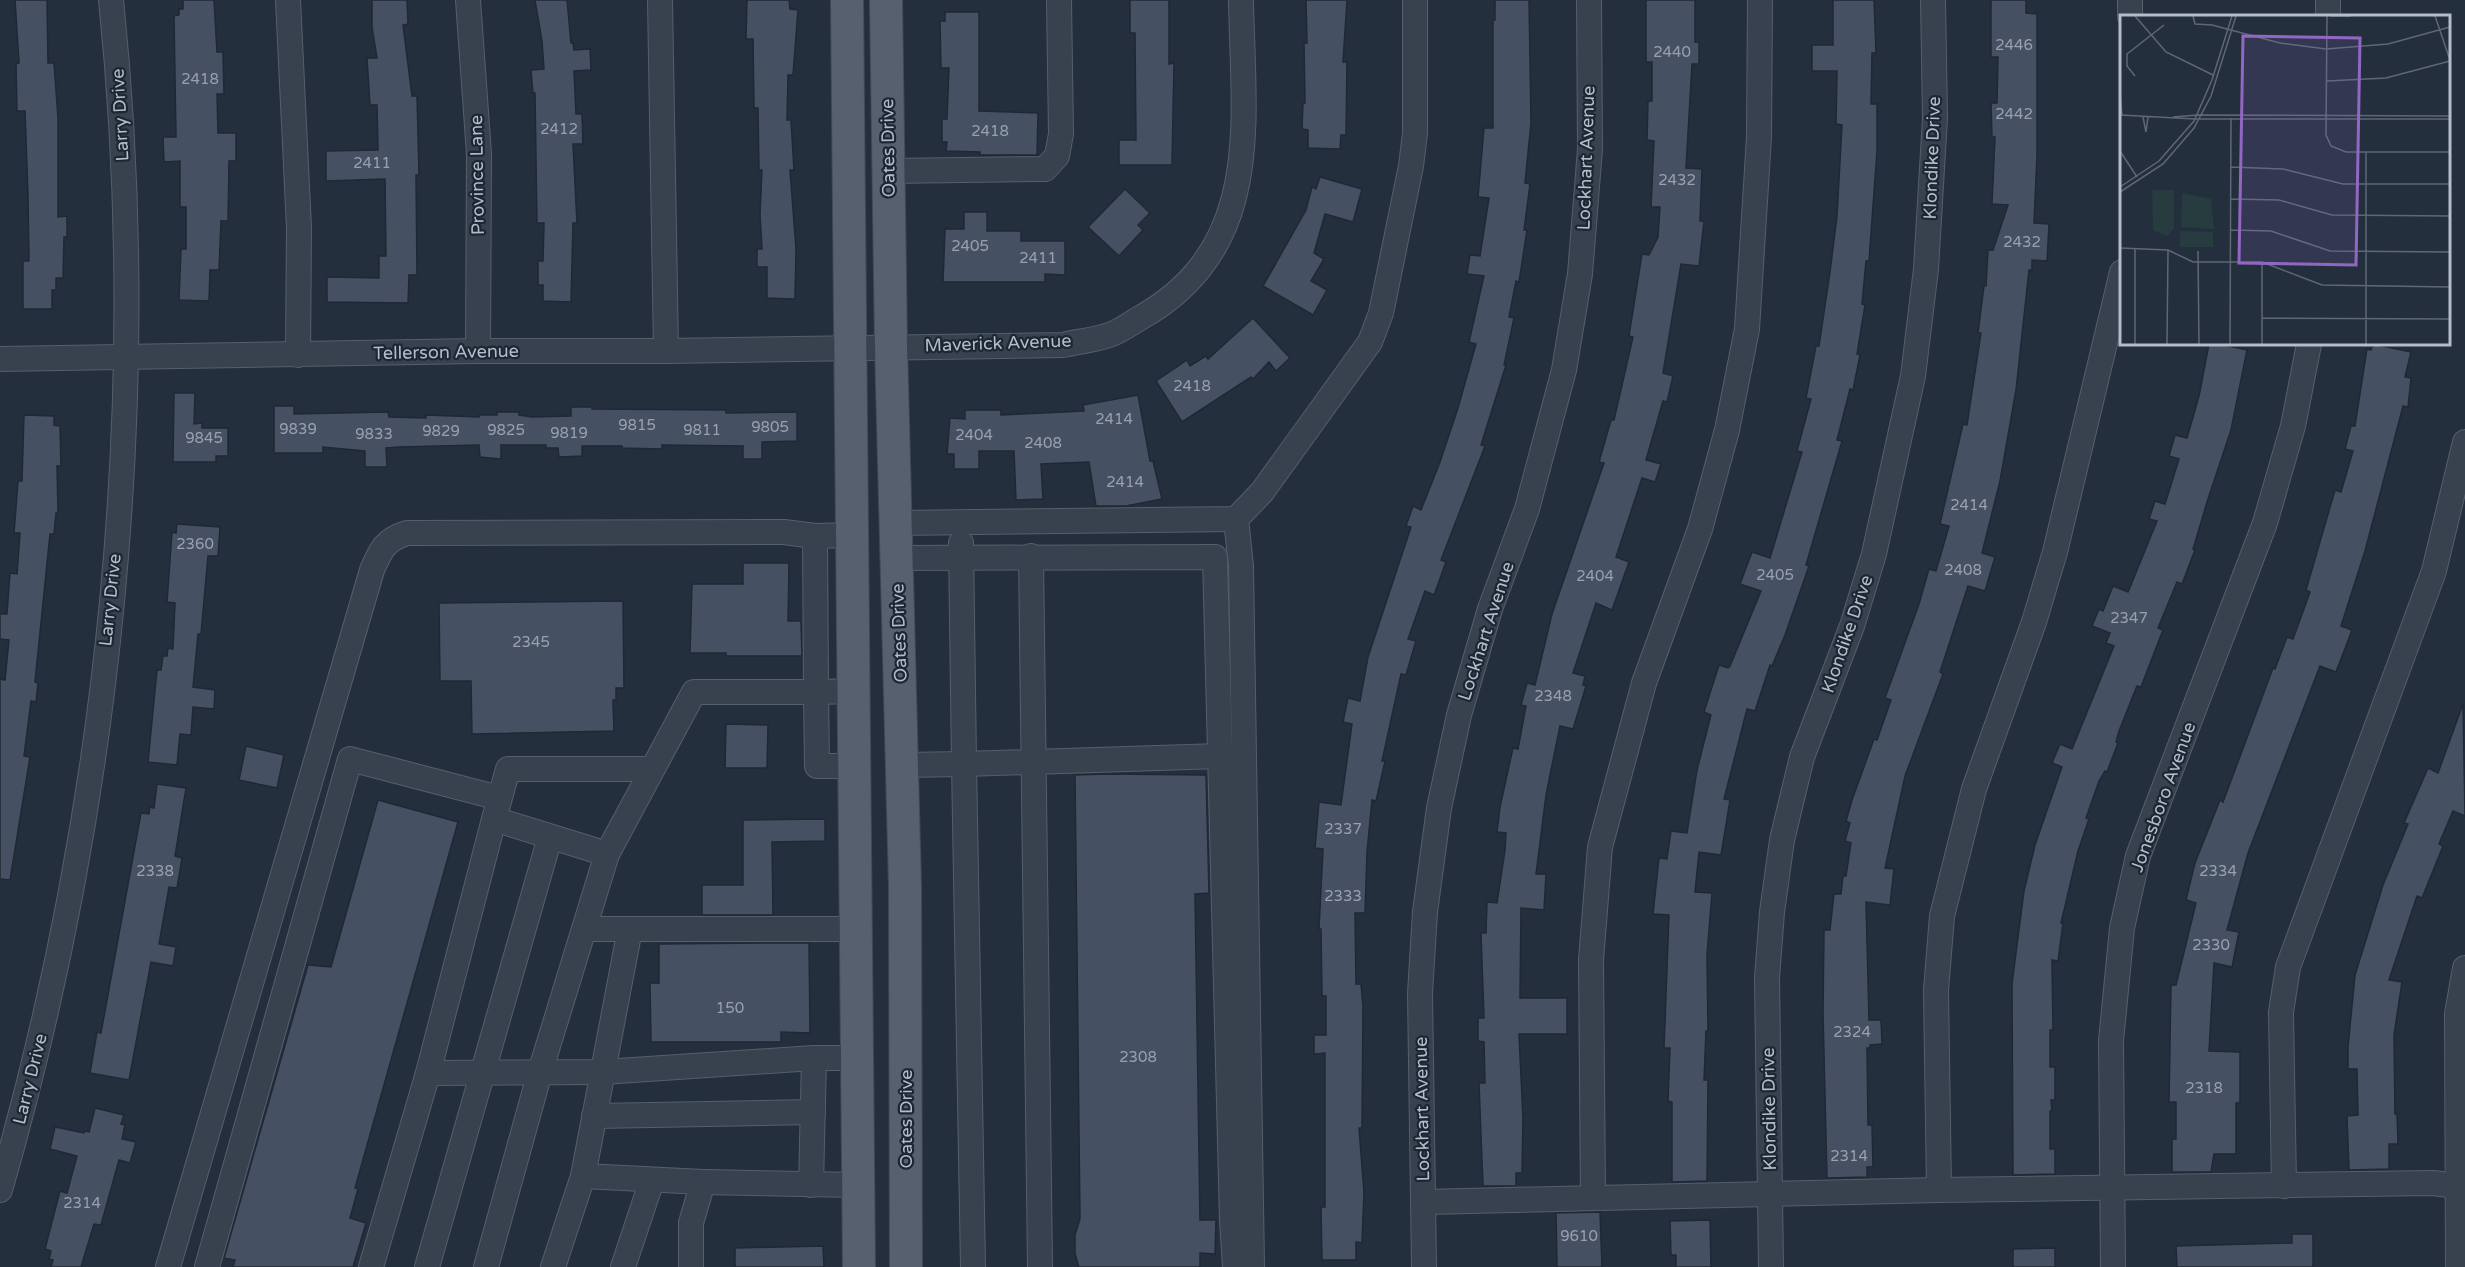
<svg xmlns="http://www.w3.org/2000/svg" width="2465" height="1267" font-family="'Varela Round',sans-serif">
  <style>
    .building { fill: #455162; stroke: #1f2835; stroke-width: 1.5 }
    .lines { fill: none; stroke-linecap: round; stroke-linejoin: round }
    .minor-casing { stroke: #565f6c; stroke-width: 26 }
    .major-casing { stroke: #414a57; stroke-width: 34 }
    .minor { stroke: #38414e; stroke-width: 24 }
    .major { stroke: #56606e; stroke-width: 32 }
    .labels { text-anchor: middle; stroke-width: 4.5; stroke-linejoin: round; paint-order: stroke }
    .number-label { font-size: 15px; fill: #98a1af }
    .street-label { font-size: 18px; fill: #b4bcc9; stroke: #1d2633 }
    .inset-road { fill: none; stroke: #5e6776; stroke-width: 1.5 }
    .view { fill: #9266c3; fill-opacity: 0.15; stroke: #9266c3; stroke-width: 3 }
    .inset-edge { fill: none; stroke: #b4bcc9; stroke-width: 3 }
  </style>
  <rect width="100%" height="100%" fill="#242f3e"/>
  <g class="building">
    <path d="M15 0H47L48 63H54L58 118V217L67 216V237H64L63 278H56V290H52V309H23V261H29L28 195 25 111H17L16 64 19 63Z"/>
    <path d="M183 0H214L217 52H223L224 94H217L218 133H236V161H229L228 221H221L219 270H210L209 301 179 300 181 249H186V207H180V161L164 162 163 137H176L174 16 179 15V9H183Z"/>
    <path d="M372 0H407L408 24 403 25 412 96H417L419 175H416L417 275H409L408 303 327 302V277L379 278V256H386L385 179 326 181V151L378 150 377 105H370L367 58H377L372 27Z"/>
    <path d="M535 0H567L571 43H573L574 50 590 49 591 70 574 71 576 114H582L583 144H573L577 223H573L571 302 543 301V285H538V261H543L544 223H537L535 93H533L531 70 544 69 542 41Z"/>
    <path d="M747 0H789L790 9 798 10 793 75H788L787 120H791L794 170H790L796 249 795 299 767 298V267H757V249H762L760 214 762 170H759L758 108H754L753 39H746Z"/>
    <path d="M1130 0H1169V64L1174 63 1172 165H1119V140H1136L1135 33H1130Z"/>
    <path d="M1306 0H1347L1343 62H1347L1346 135H1341L1340 149 1308 148V130L1302 129 1303 103H1305L1304 43H1307Z"/>
    <path d="M1495 0H1529L1531 123 1525 183 1530 184 1524 230H1527L1519 282 1516 281 1509 317 1514 318 1504 365H1506L1481 445 1485 446 1441 560 1446 562 1434 595 1425 591 1408 639 1416 641 1406 675 1401 674 1382 761H1385L1376 801 1372 800 1367 852 1365 913H1355L1356 984H1361L1363 1007 1362 1128H1359L1364 1193 1362 1243 1356 1242V1260H1322L1321 1207H1325V1053L1314 1054V1035H1326V996H1322L1321 929H1319L1323 849 1315 848 1319 802 1341 805 1352 724 1343 722 1348 698 1360 701 1368 657 1411 527 1406 526 1413 506 1421 510 1440 462 1458 408 1476 344 1469 342 1484 276 1467 274 1470 255 1480 256 1489 198 1478 197 1484 128H1493V20H1495Z"/>
    <path d="M1646 0H1695V42H1699V64H1692L1686 168 1702 169 1700 221H1704L1699 266 1681 264 1663 373 1673 376 1667 402 1663 401 1646 460 1661 464 1655 482 1642 478 1616 557 1629 562 1612 610 1596 603 1573 673 1585 676 1583 685 1586 686 1573 729 1560 726 1546 795 1536 874H1546L1544 910 1521 908 1520 998H1567V1034H1519L1523 1119 1522 1173H1516V1186H1483L1479 1083H1485L1484 1042 1478 1041V1018H1484L1481 933H1486L1487 902 1497 903 1505 850 1506 833 1497 832 1500 807 1513 748 1518 749 1526 706 1521 705 1527 683 1535 685 1552 614 1604 463 1599 462 1611 420H1614L1633 337 1629 336 1642 254 1649 255 1658 237 1660 207H1651L1654 141 1647 140 1648 101H1652V62H1646Z"/>
    <path d="M1833 0H1874L1876 53H1872L1871 104H1877V151L1869 261H1866L1862 304 1865 305 1857 354 1860 355 1853 390 1850 389 1837 440 1842 441 1806 565 1809 566 1785 635 1772 666 1770 665 1755 711 1747 709 1724 799 1730 800 1721 855 1699 852 1695 892 1712 893 1707 955 1708 1031H1706L1704 1080H1708L1707 1181 1672 1182V1102L1668 1101 1670 1048H1664L1669 915 1653 914 1659 858 1667 859 1671 831 1687 833 1697 770 1711 715 1704 712 1719 665 1728 668 1730 666 1761 591 1740 584 1752 552 1770 558 1802 452 1797 451 1811 399 1806 398 1816 346H1819L1830 272 1837 216 1842 125 1836 124 1837 71H1812V45H1833Z"/>
    <path d="M1991 0H2026V13L2037 14V155L2034 223 2049 224 2047 261 2032 260V270H2029L2016 390 2000 481 1982 553 1995 557 1985 591 1968 586 1940 672 1943 674 1905 776 1885 868 1894 869 1890 905 1866 902 1869 1020H1881L1882 1044 1870 1045V1048H1867L1868 1125H1872L1873 1167H1867V1177L1827 1178 1823 1013 1824 930H1830L1834 894H1841L1843 876H1846L1851 843 1845 841 1850 823 1846 821 1852 800 1874 739 1877 740 1891 700 1885 698 1919 604 1929 569 1936 571 1949 526 1940 524 1963 424 1967 425 1981 333H1978L1984 286H1986L1988 250H1993L2008 205 1992 204 1995 137H1992L1991 103H1997L1998 57H1991Z"/>
    <path d="M945 12H979V111L1038 113 1037 155H980V152L946 151 947 142H942V119H947L949 68H941L940 21H945Z"/>
    <path d="M1320 177 1362 189 1353 222 1325 214 1314 253 1324 259 1311 281 1327 290 1313 315 1263 286 1306 210 1312 187 1316 189Z"/>
    <path d="M1125 189 1150 213 1138 225 1143 230 1119 256 1088 227Z"/>
    <path d="M964 212H987V231H1021V241H1065V275L1045 274V282H943L945 229H964Z"/>
    <path d="M1253 318 1290 358 1276 371 1269 362 1253 379 1251 377 1182 422 1156 381 1187 360 1190 366 1206 356 1208 359Z"/>
    <path d="M2209 344H2220L2247 350 2231 430 2208 499 2193 549 2195 550 2182 584 2177 582 2158 628 2163 630 2141 687 2137 686 2119 731 2116 742 2118 743 2107 772 2105 771 2099 781 2086 818 2089 819 2078 851 2061 923H2063L2058 961 2052 960 2053 1030H2050V1067H2055V1100H2051L2052 1111H2050V1149H2055V1174L2013 1175 2012 984 2024 891 2035 845 2062 767 2052 763 2060 744 2072 749 2114 646 2106 643 2110 633 2092 626 2099 609 2103 611 2113 586 2128 592 2157 521 2149 519 2155 501 2165 504 2179 459 2169 456 2175 435 2187 438 2199 396Z"/>
    <path d="M2373 344 2411 352 2405 377 2411 378 2408 407 2403 406 2365 551 2341 626 2352 630 2336 672 2320 666 2248 853 2227 930 2239 932 2232 967 2214 963 2209 1051 2240 1052V1103H2236V1154H2214L2211 1172H2172V1139H2176V1102H2169L2171 985H2176L2196 903 2186 900 2195 863 2220 800 2223 802 2273 668 2275 669 2287 637 2293 639 2310 592 2306 590 2335 490 2341 492 2353 451 2345 449 2351 426H2355L2367 349 2371 350Z"/>
    <path d="M174 393H195L194 424 202 423V428H228V456H216V462H173Z"/>
    <path d="M1138 395 1150 461H1153L1162 499 1126 506H1096L1089 462 1041 464 1043 499 1016 500 1014 451H979V469H954V454H947L950 418 965 419V410H1001V415L1084 411 1083 405Z"/>
    <path d="M274 406H294V414L388 412 389 417 426 418V415L479 417V415H497V412H519V415L532 417 571 416V407H592V409L726 410V413L797 412V441L762 442V459H743V446L662 445V449L622 448V446H582V456L559 457 558 448H546V445H501V459L480 457 479 445 399 447 386 448 387 467H365V451L323 447V453H274Z"/>
    <path d="M24 415 54 416V425L60 426 61 466H57L58 513H56L54 534H50L35 682 38 683 36 702 31 701 24 756 30 757 10 880 0 879V679L5 680 9 640 0 639V614H7L10 573 17 574 20 533H14L18 481H22Z"/>
    <path d="M177 524 220 527 218 556H208L201 634H198L193 687 215 690 214 709 193 707 191 735 180 734 177 765 148 762 157 670H161L163 656H167L168 648 173 649 175 603 167 602 172 532 176 533Z"/>
    <path d="M743 563H789L788 621H801L802 656H726V653H690L692 584H743Z"/>
    <path d="M623 601 624 688H616V700H613L614 731 472 734 471 681H440L439 603Z"/>
    <path d="M2463 704 2465 816 2453 811 2439 844 2443 846 2422 898 2417 896 2389 980 2402 982 2394 1035 2395 1114H2397L2398 1144H2389V1169L2349 1170 2347 1116 2358 1115 2357 1069H2348V1047L2355 975 2383 885 2408 824 2404 823 2428 768 2438 773Z"/>
    <path d="M726 724 768 725 767 768H725Z"/>
    <path d="M246 746 284 755 277 788 239 780Z"/>
    <path d="M1107 774 1206 775 1209 893 1195 894 1200 1220H1216L1215 1254 1200 1253V1267H1079L1075 1254V1235L1080 1219 1075 775Z"/>
    <path d="M157 784 186 788 175 856 182 858 177 888 169 887 159 944 176 947 173 966 151 962 129 1080 90 1073 97 1032 101 1033 141 813 149 814 150 807 154 808Z"/>
    <path d="M378 800 458 822 355 1188 358 1189 350 1218 366 1223 353 1267H233L235 1260 224 1258 308 965 331 967Z"/>
    <path d="M825 819V841L772 842 773 915H702V885H743V820Z"/>
    <path d="M773 943H809L810 1033 781 1032V1042H651L650 983H659V944Z"/>
    <path d="M95 1108 124 1115 121 1124 125 1125 122 1139 136 1142 130 1163 119 1160 101 1225 94 1224 81 1267H51L53 1260 49 1259 51 1251 45 1249 60 1191 67 1193 77 1156 50 1149 55 1127 84 1133 85 1131 89 1132Z"/>
    <path d="M1600 1212 1602 1267H1557L1556 1213Z"/>
    <path d="M1710 1220 1711 1267H1676V1255H1671L1670 1221Z"/>
    <path d="M2292 1234H2313V1267H2177L2176 1246 2292 1243Z"/>
    <path d="M823 1246 824 1267H735V1248Z"/>
    <path d="M2055 1248V1267H2013V1249Z"/>
  </g>
  <g class="lines">
    <defs>
      <g id="minor">
        <path d="M288 0 299 228 298 355"/>
        <path d="M468 0 479 154 478 351"/>
        <path d="M660 0 666 351"/>
        <path d="M2130 0V16"/>
        <path d="M2328 0V16"/>
        <path d="M888 171 1045 169 1057 156 1061 134 1059 0"/>
        <path d="M0 359 478 351H666L1063 345C1079 341 1097 340 1112 334 1122 330 1131 323 1140 318 1265 248 1243 122 1241 0"/>
        <path d="M1236 519 1241 566 1252 1267"/>
        <path d="M896 523 1236 519 1262 492 1370 342 1381 313 1411 166 1415 133V0"/>
        <path d="M853 535 815 536 816 692 855 691"/>
        <path d="M961 543 964 764 1221 756"/>
        <path d="M1031 556 1040 1267"/>
        <path d="M897 558 1215 557 1232 1220 1235 1267"/>
        <path d="M903 765 964 764 973 1267"/>
        <path d="M652 769H508L494 819 607 854 694 692H816L817 766H855"/>
        <path d="M494 819 428 1073 603 1072 814 1058H858"/>
        <path d="M584 929H857"/>
        <path d="M630 929 583 1176 703 1182"/>
        <path d="M594 1116 813 1112"/>
        <path d="M811 1185 814 1058"/>
        <path d="M2284 1186 2281 1012 2288 967 2434 571 2465 442"/>
        <path d="M0 1190C110 808 152 396 111 0"/>
        <path d="M1939 1190 1936 990 1942 916 1974 789 2034 622 2055 552 2122 272"/>
        <path d="M1593 1197 1591 960 1600 847 1644 683 1700 529 1727 430 1747 329 1759 137 1760 0"/>
        <path d="M1424 1202 1939 1190 2433 1183 2465 1187"/>
        <path d="M168 1267 372 570C381 549 385 540 407 533L784 532 815 536"/>
        <path d="M207 1267 350 759 499 798"/>
        <path d="M371 1267 428 1073"/>
        <path d="M427 1267 550 837"/>
        <path d="M486 1267 540 1072 607 854"/>
        <path d="M553 1267 583 1176"/>
        <path d="M623 1267 652 1180"/>
        <path d="M691 1267V1223L703 1182 859 1185"/>
        <path d="M1424 1267 1420 993 1425 912 1439 808 1459 715 1490 609 1527 509 1564 370 1580 274 1590 149 1589 0"/>
        <path d="M1771 1267 1767 978 1772 912 1782 840 1802 757 1852 626 1874 554 1913 376 1926 269 1935 118 1933 0"/>
        <path d="M2113 1267 2111 1041 2122 928 2138 856 2265 523 2293 426 2309 344"/>
        <path d="M2458 1267 2457 1014 2465 968"/>
      </g>
      <g id="major">
        <path d="M847 0 859 1267"/>
        <path d="M886 0 891 346 905 886 906 1267"/>
      </g>
    </defs>
    <use href="#minor" class="minor-casing"/>
    <use href="#major" class="major-casing"/>
    <use href="#minor" class="minor"/>
    <use href="#major" class="major"/>
  </g>
  <g class="labels">
    <g class="number-label">
      <text x="2014" y="50">2446</text>
      <text x="1672" y="57">2440</text>
      <text x="200" y="84">2418</text>
      <text x="2014" y="119">2442</text>
      <text x="559" y="134">2412</text>
      <text x="990" y="136">2418</text>
      <text x="372" y="168">2411</text>
      <text x="1677" y="185">2432</text>
      <text x="2022" y="247">2432</text>
      <text x="970" y="251">2405</text>
      <text x="1038" y="263">2411</text>
      <text x="1192" y="391">2418</text>
      <text x="1114" y="424">2414</text>
      <text x="637" y="430">9815</text>
      <text x="770" y="432">9805</text>
      <text x="298" y="434">9839</text>
      <text x="506" y="435">9825</text>
      <text x="702" y="435">9811</text>
      <text x="441" y="436">9829</text>
      <text x="569" y="438">9819</text>
      <text x="374" y="439">9833</text>
      <text x="974" y="440">2404</text>
      <text x="204" y="443">9845</text>
      <text x="1043" y="448">2408</text>
      <text x="1125" y="487">2414</text>
      <text x="1969" y="510">2414</text>
      <text x="195" y="549">2360</text>
      <text x="1963" y="575">2408</text>
      <text x="1775" y="580">2405</text>
      <text x="1595" y="581">2404</text>
      <text x="2129" y="623">2347</text>
      <text x="531" y="647">2345</text>
      <text x="1553" y="701">2348</text>
      <text x="1343" y="834">2337</text>
      <text x="155" y="876">2338</text>
      <text x="2218" y="876">2334</text>
      <text x="1343" y="901">2333</text>
      <text x="2211" y="950">2330</text>
      <text x="730" y="1013">150</text>
      <text x="1852" y="1037">2324</text>
      <text x="1138" y="1062">2308</text>
      <text x="2204" y="1093">2318</text>
      <text x="1849" y="1161">2314</text>
      <text x="82" y="1208">2314</text>
      <text x="1579" y="1241">9610</text>
    </g>
    <g class="street-label">
      <text transform="translate(120 115) rotate(-93)" y="6">Larry Drive</text>
      <text transform="translate(888 148) rotate(-91)" y="6">Oates Drive</text>
      <text transform="translate(1586 158) rotate(-88)" y="6">Lockhart Avenue</text>
      <text transform="translate(1932 158) rotate(-88)" y="6">Klondike Drive</text>
      <text transform="translate(477 175) rotate(-91)" y="6">Province Lane</text>
      <text transform="translate(998 343) rotate(-2)" y="6">Maverick Avenue</text>
      <text transform="translate(446 352) rotate(-1)" y="6">Tellerson Avenue</text>
      <text transform="translate(110 600) rotate(-84)" y="6">Larry Drive</text>
      <text transform="translate(1486 631) rotate(-72)" y="6">Lockhart Avenue</text>
      <text transform="translate(899 633) rotate(-92)" y="6">Oates Drive</text>
      <text transform="translate(1847 634) rotate(-71)" y="6">Klondike Drive</text>
      <text transform="translate(2163 797) rotate(-70)" y="6">Jonesboro Avenue</text>
      <text transform="translate(30 1079) rotate(-76)" y="6">Larry Drive</text>
      <text transform="translate(1422 1109) rotate(-91)" y="6">Lockhart Avenue</text>
      <text transform="translate(1769 1109) rotate(-91)" y="6">Klondike Drive</text>
      <text transform="translate(906 1119) rotate(-90)" y="6">Oates Drive</text>
    </g>
  </g>
  <g transform="translate(2120 15)">
    <rect width="330" height="330" fill="#242f3e"/>
    <path d="M32 175H54V213L47 221 33 215ZM62 178 91 184 94 214 61 212ZM60 216 93 217V232H60Z" fill="#263c3f"/>
    <path class="inset-road" d="M15 1 46 37 93 60M73 1 75 9 92 10 160 28 206 34 268 29 330 12M207 1 206 120 211 131 226 137H330M211 1H231M315 1 330 45M15 61 7 51V39L44 10M207 66 266 63 330 46M0 78 2 100M0 100 75 104M78 100 330 101M23 102 26 117 28 102M53 102 78 100M75 104H330M0 136 17 162M111 152 163 154 223 169H330M0 172 39 146 74 106 92 65 112 1M0 177 43 149 74 113 91 81 116 1M111 184 159 185 212 200 330 201M111 215 151 216 210 236 330 237M0 233 48 235 73 247H142L202 270 330 272M78 236 79 329M142 303 330 304M15 329V233M47 329 48 235M110 329 111 103M142 329V247M246 329V137"/>
    <path class="view" d="M123 21 240 23 236 250 119 248Z"/>
    <rect width="330" height="330" class="inset-edge"/>
  </g>
</svg>
